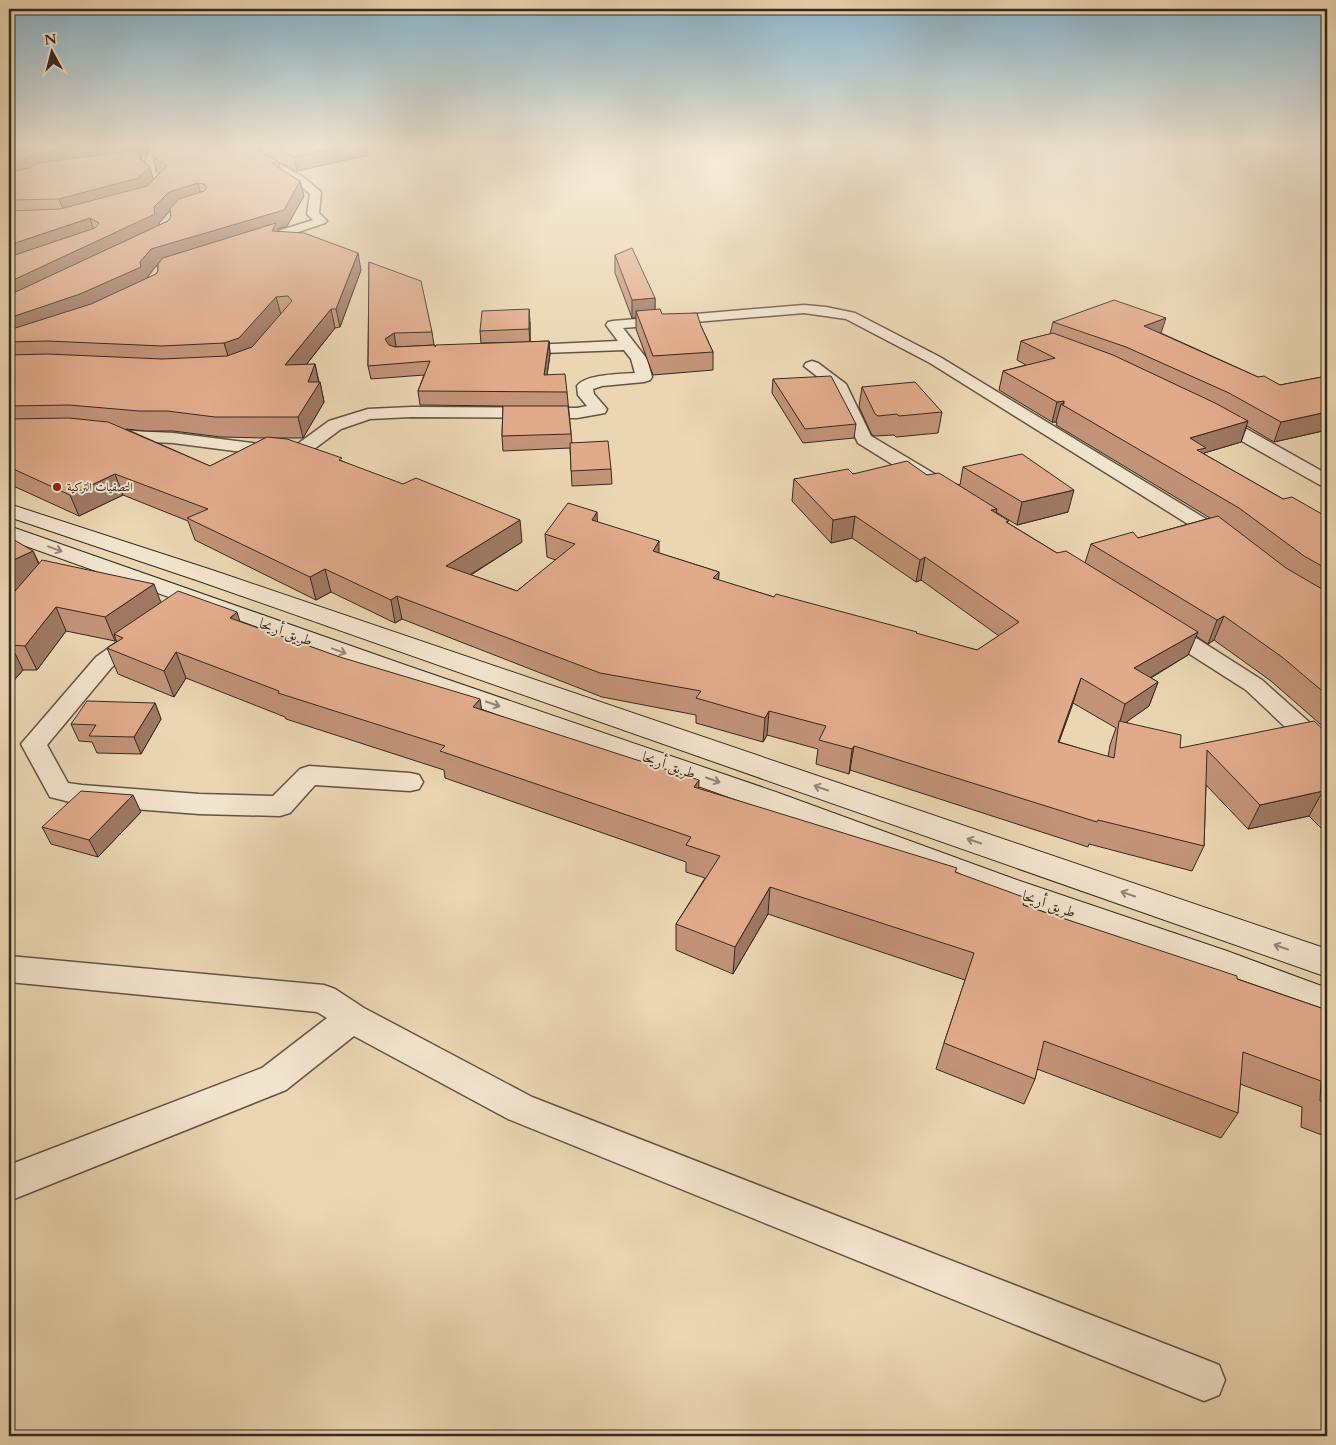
<svg xmlns="http://www.w3.org/2000/svg" width="1336" height="1445" font-family="Cardo,Amiri,serif">
  <style>
    .lines { fill: none; stroke-linecap: round; stroke-linejoin: round }
    .street-casing { stroke: #625444; stroke-width: 3 }
    .secondary-casing { stroke: #352920; stroke-width: 2 }
    .street { fill: #f1e4cc; fill-rule: evenodd }
    .secondary { fill: #f1e4cc; fill-rule: evenodd }
    .wall { fill: #c29377; stroke: #352920; fill-rule: evenodd }
    .shaded-wall { fill: #9e7861; stroke: #352920 }
    .building { fill: #e1ab8a; stroke: #352920 }
    .oneway { stroke: #938676 }
    .poi-dot { fill: #8f2418; stroke: #f1e4cc; stroke-width: 2 }
    .labels { text-anchor: middle; stroke-width: 4; stroke-linejoin: round; paint-order: stroke }
    .far-poi-label { font-size: 12px; fill: #352920; stroke: #f1e4cc; text-anchor: start }
    .street-label { font-size: 15px; fill: #352920; stroke: #f1e4cc }
  </style>
  <rect width="100%" height="100%" fill="#ead6b1"/>
  <filter id="stains"><feTurbulence type="fractalNoise" baseFrequency=".004" numOctaves="4"/><feColorMatrix values="0 0 0 0 .2 0 0 0 0 .09 0 0 0 0 .02 0 0 0 .5 -.17"/></filter>
  <radialGradient id="worn" r=".72"><stop offset=".6" stop-color="#630" stop-opacity="0"/><stop offset="1" stop-color="#630" stop-opacity=".3"/></radialGradient>
  <g class="lines">
    <defs>
      <g id="street">
        <path d="M151 146H161L155 162V172L169 181 149 200 145 201 139 198 157 181 145 173V162Z"/>
        <path d="M247 146H257L260 154 302 176 320 191 321 193 319 213 327 221 325 223 260 245H252L250 242 252 239 313 220 307 214 310 194 294 180 252 158Z"/>
        <path d="M804 305 826 307 855 313 940 357 1234 536 1237 540 1234 544 1227 546 1220 544 930 363 846 319 804 313 623 328 647 359 652 377 650 380 644 382 602 386 593 389 594 394 607 409 605 413 577 418 411 417 370 419 341 429 302 458 296 459 173 443 111 440 105 439 102 435 105 431 111 430 173 433 292 448 329 421 368 409 411 407 577 408 587 406 578 395 577 386C585 374 621 374 635 373L631 359 624 350 516 354 511 352 508 349 511 346 618 341 606 325 608 322 613 321Z"/>
        <path d="M812 361 818 363 846 384 871 436 938 476 940 480 938 484 931 486 924 484 858 443 833 389 804 366 806 363Z"/>
        <path d="M1214 413 1220 414 1327 474V487L1320 485 1208 422 1206 418 1208 414Z"/>
        <path d="M1163 620 1171 622 1262 680 1327 738V761L1318 758 1246 690 1155 632 1152 627 1155 622Z"/>
        <path d="M138 631 146 633 149 638 146 643 112 667 47 745 68 783 82 785 199 794 273 796 300 769 309 766 410 773 419 775 423 782 419 789 410 791 315 785 290 813 280 816 199 814 82 805 50 797 21 744 96 657 130 633Z"/>
        <path d="M9 956 324 985 335 989 364 1008 532 1097 1204 1359 1219 1365 1225 1380 1219 1395 1204 1401 508 1119 354 1036 286 1090 9 1201V1165L262 1068 327 1018 317 1012 9 982Z"/>
      </g>
      <g id="secondary">
        <path d="M9 504 215 571 1327 949V977L199 581 9 517Z"/>
        <path d="M9 526 411 667 776 792 1017 880 1227 951 1327 988V1018L1203 971 995 898 754 806 9 540Z"/>
      </g>
    </defs>
    <use href="#street" class="street-casing"/>
    <use href="#secondary" class="secondary-casing"/>
    <use href="#street" class="street"/>
    <use href="#secondary" class="secondary"/>
  </g>
  <g class="wall">
    <path d="M9 146H150L147 153 140 154 143 162 153 179 160 173 157 171 153 157 261 152 259 146H367L368 155 297 171 279 162 280 169 300 181 304 196 287 226 278 229V232L361 270 340 327 335 328 306 365 315 364 319 382H320L324 402 303 438H274L342 461 522 542 471 575 517 591 556 560 547 557 545 534 598 522 659 553 719 572 718 580 774 597 916 634 977 650 999 636 921 580 916 582 852 538 831 543 792 501 794 479 853 474 927 475 960 485 963 467 1068 512 1017 525 996 512V513L1008 523 1057 553 1085 563 1091 544 1138 538 1210 518 1056 425 1057 422H1052L999 390 1003 371 1026 365 1017 360 1021 341 1050 334 1053 322 1161 333 1258 377 1280 385 1327 376V430L1274 442 1247 426 1241 442 1204 453V454L1283 499 1327 517V730L1271 681 1214 640 1208 644 1196 636 1188 655 1151 678 1158 682 1149 706 1126 722 1180 748 1327 733V834L1309 816 1248 829 1206 785 1204 846 1192 871 1089 844 1088 847 850 770 849 774 816 764 818 749 767 735 763 742 696 723V715L602 697 402 619 395 623 331 592 316 600 195 540 188 521 123 495 79 516 9 484ZM170 211 171 217 168 221 159 226V223ZM156 266H158V271L156 274 146 279ZM126 429 146 431H173L221 437 266 438 210 466ZM1073 703 1116 728 1110 745 1108 757 1059 742Z"/>
    <path d="M615 255 655 298V309L662 314 701 326 713 352V370L653 375 636 329V318H632L615 273Z"/>
    <path d="M369 262 432 332 434 345 396 347H435L549 341 550 354 547 375 567 392 572 443 611 469 612 484 572 486 570 448 503 451 502 436 503 406 420 405 418 391 424 375 371 379 368 366Z"/>
    <path d="M530 322V342L481 343 480 331Z"/>
    <path d="M773 379 856 424 854 438 803 443 772 393Z"/>
    <path d="M862 387 942 412 938 433 896 437 894 435 875 436 872 435 859 407Z"/>
    <path d="M33 551 39 563 161 603 240 621 699 789 956 872 1024 905 1327 1010V1137L1301 1127 1302 1107 1240 1084 1238 1113 1221 1138 1037 1069 1035 1079 1024 1104 936 1069 944 1043 965 980 768 914 733 974 676 950V924L705 878 686 872V862L445 778 444 770 286 719 285 717 186 678 174 697 118 674 107 648 117 642 116 640 115 641 66 631 37 670H23L10 685H9V598L17 589Z"/>
    <path d="M155 703 161 719 141 754 97 753 92 742 79 741 71 724Z"/>
    <path d="M141 812 98 857 51 844 42 827Z"/>
  </g>
  <g class="shaded-wall">
    <path d="M93 146H150L147 153 140 154 143 164 150 167 154 182 142 193 65 214 59 199 9 180V164L33 154Z"/>
    <path d="M343 146H367L368 155 297 171 294 157Z"/>
    <path d="M278 161 282 176 271 163Z"/>
    <path d="M300 181 304 196 287 226 278 229 280 239 276 248 272 231 156 266 146 279V284L9 339V318L140 262 151 249Z"/>
    <path d="M198 183 202 198 173 207 159 223 160 230 9 303V282L154 207 169 192Z"/>
    <path d="M90 218 95 234 9 264V245Z"/>
    <path d="M358 253 361 270 340 327 336 309Z"/>
    <path d="M276 297 281 315 244 357 230 362 224 343Z"/>
    <path d="M655 298V316L636 311V318H632V300Z"/>
    <path d="M331 309 335 328 290 385 285 365Z"/>
    <path d="M529 309 530 322V342L529 329Z"/>
    <path d="M1166 318 1160 336 1144 326Z"/>
    <path d="M394 333 396 346 388 352 385 339Z"/>
    <path d="M549 341 550 354 545 389 544 375Z"/>
    <path d="M315 364 319 384 320 382 324 402 303 438 298 417 308 382Z"/>
    <path d="M1064 401 1063 405 1061 404 1056 422H1052L1057 402Z"/>
    <path d="M1327 412V430L1274 442 1281 422Z"/>
    <path d="M1248 421 1241 442 1204 453 1198 469 1190 438Z"/>
    <path d="M115 474 123 495 79 516 70 495Z"/>
    <path d="M1074 490 1068 512 1017 525 1022 502Z"/>
    <path d="M997 509 992 531 991 510Z"/>
    <path d="M597 512 598 534 592 520Z"/>
    <path d="M855 516 852 538 831 543 833 520Z"/>
    <path d="M520 520 522 542 449 588 446 566Z"/>
    <path d="M659 541V563L653 551Z"/>
    <path d="M33 551 44 576 9 593V562Z"/>
    <path d="M925 557 921 580 916 582 920 560Z"/>
    <path d="M325 569 331 592 316 600 310 577Z"/>
    <path d="M719 572 718 595 713 578Z"/>
    <path d="M154 584 163 608 114 634 116 640 115 641 105 617Z"/>
    <path d="M397 596 402 619 395 623 391 600Z"/>
    <path d="M56 607 66 631 37 670 25 646Z"/>
    <path d="M237 612 245 638 230 618Z"/>
    <path d="M1224 616 1214 640 1208 644 1217 620Z"/>
    <path d="M1198 632 1188 655 1126 692 1134 668Z"/>
    <path d="M11 645 23 670 10 685 9 681V648Z"/>
    <path d="M176 652 186 678 174 697 164 671Z"/>
    <path d="M1081 678 1073 703 1050 766 1058 742Z"/>
    <path d="M1158 682 1149 706 1118 728 1125 704Z"/>
    <path d="M480 699 484 726 473 707Z"/>
    <path d="M155 703 161 719 141 754 134 737Z"/>
    <path d="M769 711 767 735 763 742 765 718Z"/>
    <path d="M854 746 850 770 849 774 852 749Z"/>
    <path d="M699 780 698 807 694 787Z"/>
    <path d="M1323 791 1309 816 1248 829 1260 805Z"/>
    <path d="M133 795 141 812 98 857 89 840Z"/>
    <path d="M770 887 768 914 733 974 735 947Z"/>
  </g>
  <g class="building">
    <path d="M9 146H93L33 154 23 160 9 164Z"/>
    <path d="M154 146H249L278 161 271 163 300 181 284 210 151 249 140 262 141 267 80 294 9 318V295L168 221 171 217 170 209 179 199 204 191 207 188 204 184 198 183 169 192 154 207 155 214 9 282V257L95 228 99 223 90 218 9 245V211L60 209 147 186 167 166 153 157Z"/>
    <path d="M272 146H343L294 157Z"/>
    <path d="M139 150 140 160 150 167 138 178 59 199 9 200V173L32 167 37 163Z"/>
    <path d="M276 223 272 231 304 233 358 253 336 309H331L285 365 315 364 308 382H320L298 417H215L167 411H139L69 405 9 406V355L47 354 162 359 227 356 252 347 292 301 288 296 276 297 239 338 224 343 162 346 47 341 9 342V330L91 304 156 274 158 271V264L163 258Z"/>
    <path d="M632 248 655 298 632 300 615 255Z"/>
    <path d="M369 262 421 281 432 332 394 333 385 339 389 345 395 347 435 345V347L436 345 549 341 544 375 565 374 567 392 418 391 430 361 368 366Z"/>
    <path d="M1114 300 1166 318 1144 326 1258 377 1264 376 1280 385 1327 376V412L1281 422 1229 393 1126 347 1053 322Z"/>
    <path d="M529 309V329L480 331 482 311Z"/>
    <path d="M660 309 662 314 697 313 701 326 713 352 653 356 636 311Z"/>
    <path d="M1053 333 1113 355 1215 403 1248 421 1190 438 1206 448 1197 450 1283 499 1292 497 1327 517V569L1304 556 1239 508 1061 404H1064V401L1057 402 1003 371 1055 358 1021 341Z"/>
    <path d="M831 376 856 424 805 429 773 379Z"/>
    <path d="M915 382 942 412 899 416 897 414 878 416 875 414 862 387Z"/>
    <path d="M503 406H568L571 434 502 436Z"/>
    <path d="M69 418 108 422 210 466 267 437 287 439 342 458 339 460 403 484 416 478 520 520 446 566 517 591 575 544 545 534 568 503 597 512 592 520 659 541 653 551 719 572 713 578 774 597 776 594 917 632 916 633 977 650 1019 622 925 557 920 560 855 516 833 520 794 479 848 469 853 474 907 461 927 475 939 473 997 509 991 510 1009 521 1006 522 1057 553 1066 551 1198 632 1134 668 1158 682 1125 704 1081 678 1058 742 1114 758 1119 721 1181 735 1180 748 1314 721 1327 733V795L1323 791 1260 805 1207 750 1204 846 1098 820 1097 822 854 746 852 749 819 740 826 726 769 711 765 718 696 698 701 691 600 673 397 596 391 600 325 569 310 577 187 518 208 509 115 474 70 495 9 467V419Z"/>
    <path d="M608 441 611 469 571 471 570 443Z"/>
    <path d="M1022 454 1074 490 1022 502 963 467Z"/>
    <path d="M1218 516 1286 568 1327 592V695L1282 657 1224 616 1217 620 1091 544 1133 532 1138 538Z"/>
    <path d="M9 538H11L33 551 9 562Z"/>
    <path d="M42 560 154 584 105 617 56 607 25 646 11 645 9 648V598Z"/>
    <path d="M178 591 237 612 230 618 340 657 480 699 473 707 699 780 694 787 957 868 955 872 1026 898 1023 905 1237 976V979L1327 1010V1104L1320 1101 1321 1081 1243 1052 1238 1113 1044 1041 1035 1079 944 1043 974 953 770 887 735 947 676 924 720 856 686 845 691 837 440 751 445 746 278 693 279 691 176 652 164 671 107 648 123 638 114 634Z"/>
    <path d="M87 701 155 703 134 737 89 736 96 725 71 724Z"/>
    <path d="M81 791 133 795 89 840 42 827Z"/>
  </g>
  <defs><path id="oneway-shaft" d="M-6 0H5M1.5-3L5.5 0L1.5 3" fill="none" stroke-width="1.6" stroke-linecap="round" stroke-linejoin="round" transform="scale(1.25)"/></defs>
  <g class="oneway">
    <use href="#oneway-shaft" transform="translate(55 549) rotate(20)"/>
    <use href="#oneway-shaft" transform="translate(339 651) rotate(20)"/>
    <use href="#oneway-shaft" transform="translate(493 704) rotate(19)"/>
    <use href="#oneway-shaft" transform="translate(713 780) rotate(19)"/>
    <use href="#oneway-shaft" transform="translate(821 788) rotate(-161)"/>
    <use href="#oneway-shaft" transform="translate(974 841) rotate(-161)"/>
    <use href="#oneway-shaft" transform="translate(1128 894) rotate(-161)"/>
    <use href="#oneway-shaft" transform="translate(1281 947) rotate(-161)"/>
  </g>
  <linearGradient id="sky" x2="0" y2="1"><stop stop-color="#88b6ce"/><stop offset="0.42" stop-color="#f6eddc"/><stop offset="1" stop-color="#f6eddc" stop-opacity="0"/></linearGradient>
  <rect width="1336" height="348" fill="url(#sky)"/>
  <circle class="poi-dot" cx="57" cy="487" r="5"/>
  <g class="labels">
    <g class="far-poi-label">
      <text x="67" y="491">التصفيات التركية</text>
    </g>
    <g class="street-label">
      <text transform="translate(286 632) rotate(20)" y="5">طريق أريحا</text>
      <text transform="translate(669 765) rotate(19)" y="5">طريق أريحا</text>
      <text transform="translate(1049 904) rotate(19)" y="5">طريق أريحا</text>
    </g>
  </g>
  <rect width="1336" height="1445" fill="none" stroke="#ead6b1" stroke-width="30"/>
  <rect x="10" y="10" width="1316" height="1425" fill="none" stroke="#352920" stroke-width="2.5"/>
  <rect x="15" y="15" width="1306" height="1415" fill="none" stroke="#352920"/>
  <g transform="translate(52 52) rotate(353)" stroke="#f1e4cc" stroke-width="4" paint-order="stroke">
  <path d="M0-4L9 19L0 12L-9 19Z" fill="#352920"/>
  <text y="-8" font-size="14" font-weight="bold" text-anchor="middle" fill="#352920">N</text>
  </g>
  <rect width="100%" height="100%" filter="url(#stains)"/>
  <rect width="100%" height="100%" fill="url(#worn)"/>
</svg>
